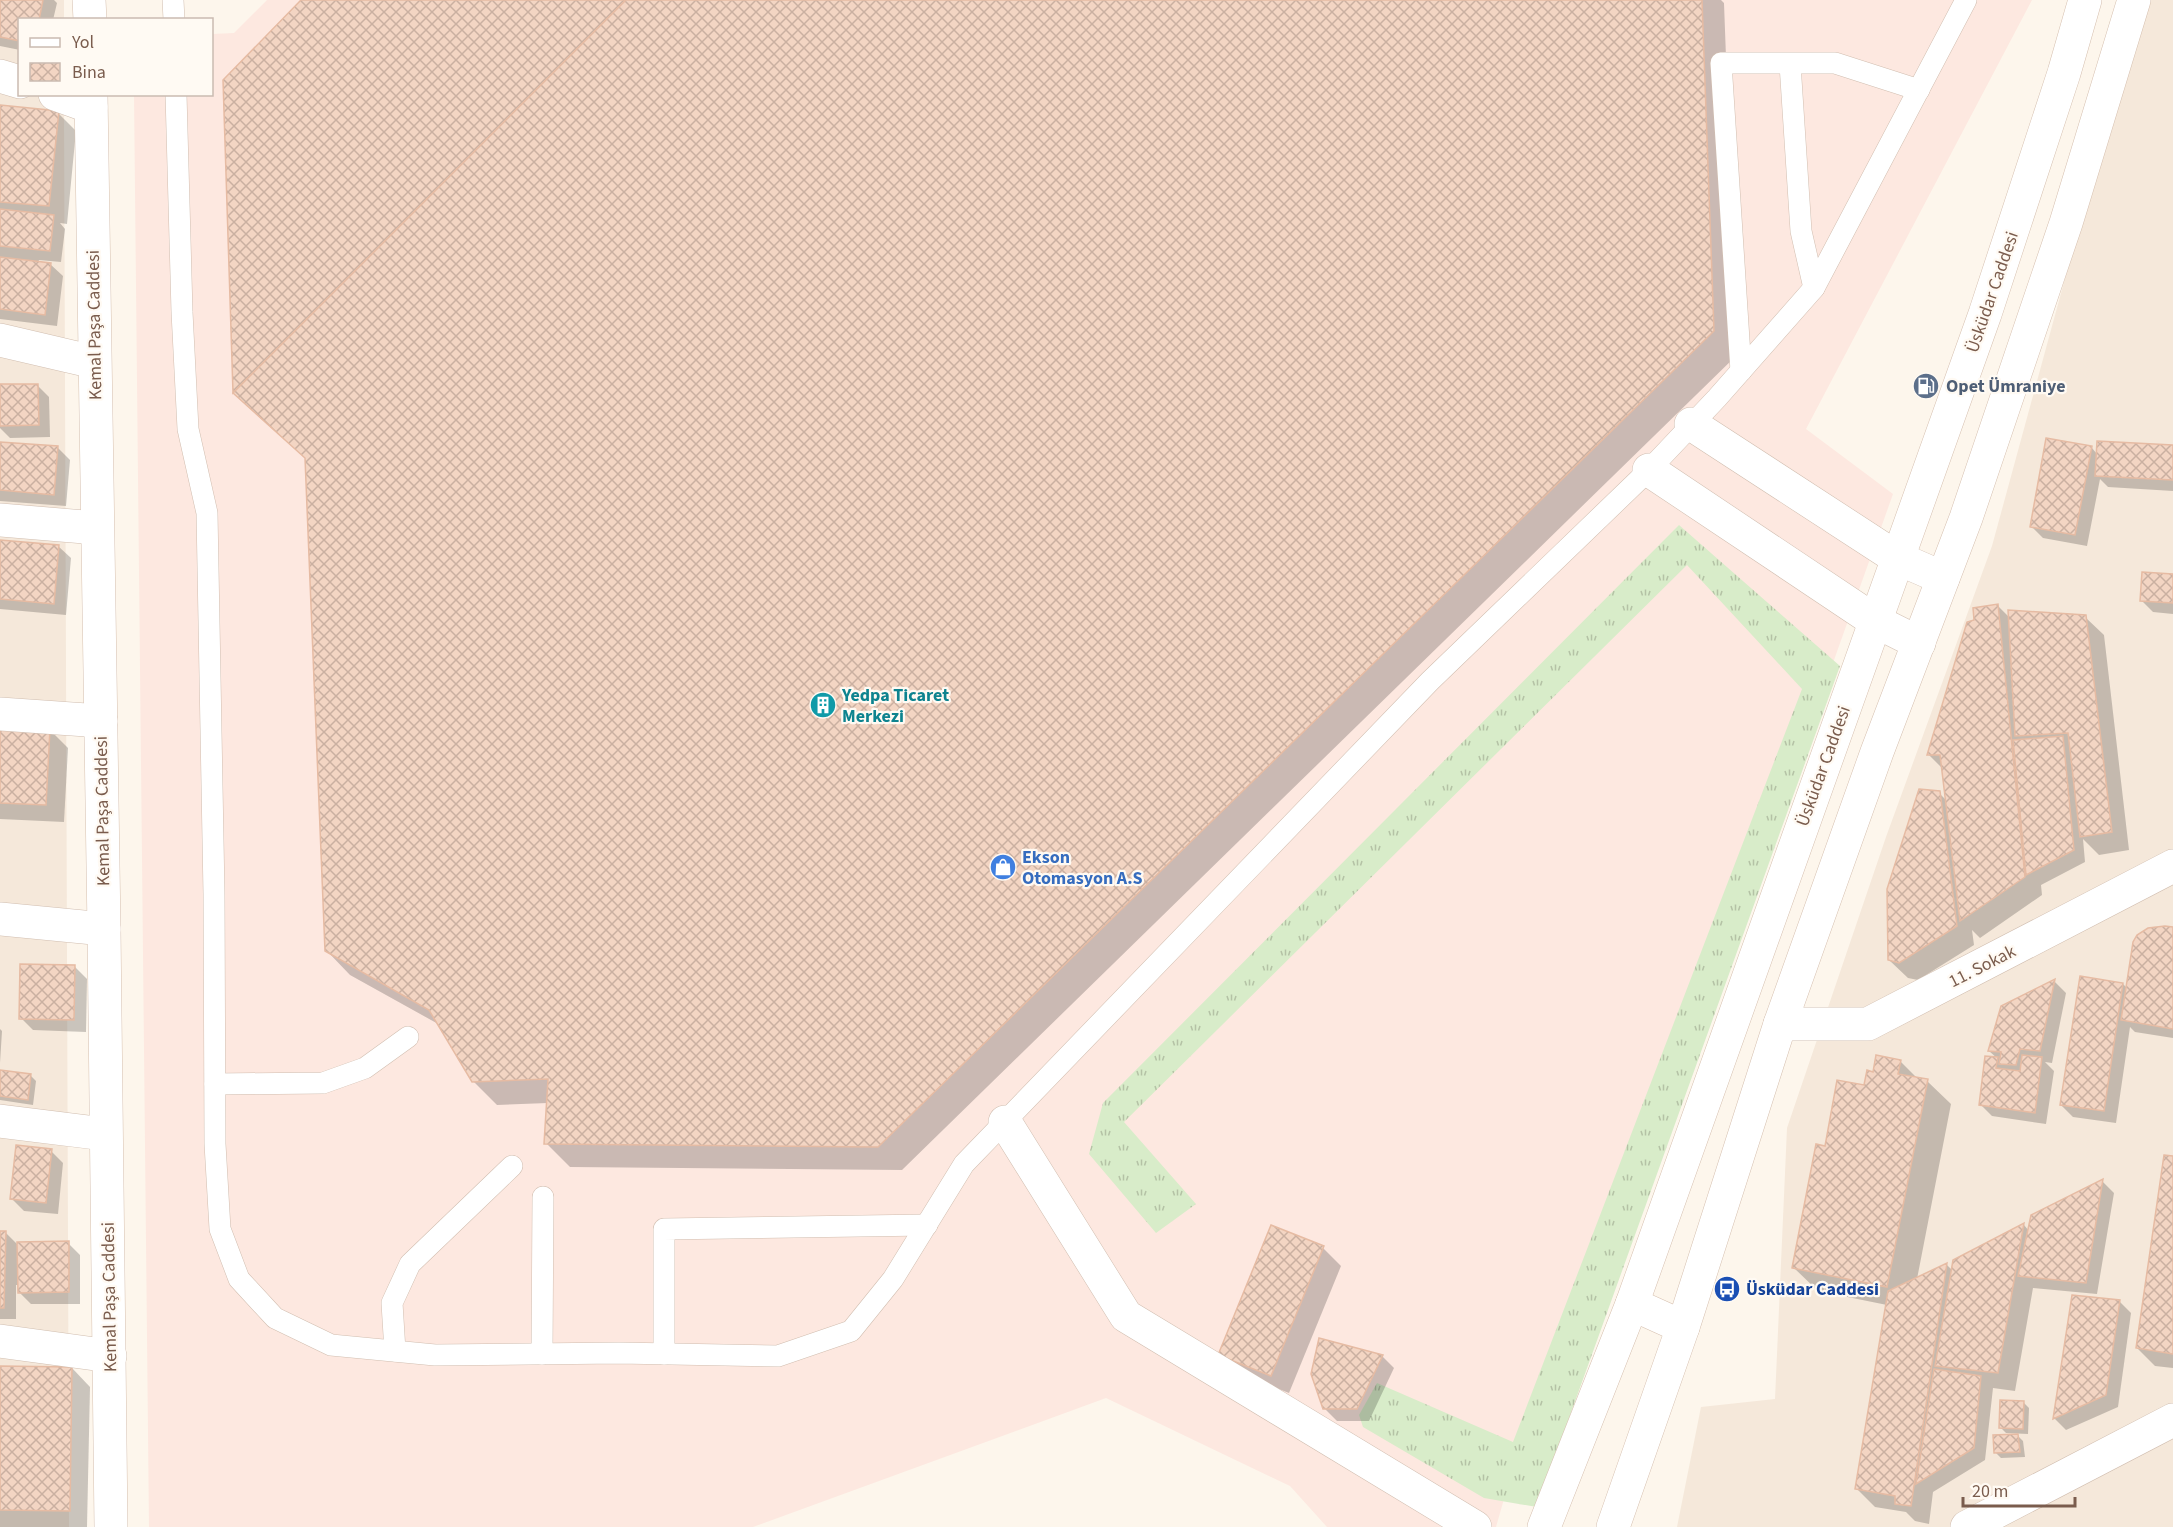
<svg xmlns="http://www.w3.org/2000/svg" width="2173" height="1527" font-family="'Source Sans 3',sans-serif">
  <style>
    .residential { fill: #f5e8da }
    .commercial { fill: #fde8e0 }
    .grass { fill: url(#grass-tufts) }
    .shadow { fill: #0003 }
    .building { fill: url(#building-cross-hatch); stroke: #e6bba3; stroke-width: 1.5 }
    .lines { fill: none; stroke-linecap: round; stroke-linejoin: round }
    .lane-casing { stroke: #d1beb0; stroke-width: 22 }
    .street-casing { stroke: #d1beb0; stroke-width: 34 }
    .secondary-casing { stroke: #d6c0b0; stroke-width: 34 }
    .lane { stroke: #fff; stroke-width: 21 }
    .street { stroke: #fff; stroke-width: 33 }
    .secondary { stroke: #fff; stroke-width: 33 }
    .labels { text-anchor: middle; stroke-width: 4.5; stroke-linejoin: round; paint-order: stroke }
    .street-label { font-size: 18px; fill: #7a5c4d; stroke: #fffaf3 }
    .service-label { font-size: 18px; font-weight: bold; fill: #4e5e75; stroke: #fffaf3; text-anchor: start }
    .culture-label { font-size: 18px; font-weight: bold; fill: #0d838f; stroke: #fffaf3; text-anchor: start }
    .shop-label { font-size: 18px; font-weight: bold; fill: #366cbe; stroke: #fffaf3; text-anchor: start }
    .transit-label { font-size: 18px; font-weight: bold; fill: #164399; stroke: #fffaf3; text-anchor: start }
  </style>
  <defs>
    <pattern id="grass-tufts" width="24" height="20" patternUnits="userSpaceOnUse" patternTransform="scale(1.5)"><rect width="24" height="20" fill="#d8ecc9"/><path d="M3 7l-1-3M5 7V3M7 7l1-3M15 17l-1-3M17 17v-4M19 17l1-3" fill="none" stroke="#b4c2a5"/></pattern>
    <pattern id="building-cross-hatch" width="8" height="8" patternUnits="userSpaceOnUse" patternTransform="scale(1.5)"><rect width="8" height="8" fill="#f3d5c3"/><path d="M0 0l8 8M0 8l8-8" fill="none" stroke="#cab0a1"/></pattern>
  </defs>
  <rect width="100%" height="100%" fill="#fdf6ec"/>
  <g class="residential">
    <path d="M0 0H64V19L20 20V94L64 95 69 1527H0Z"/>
    <path d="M2141 0H2173V1527H1677L1701 1407 1775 1399 1787 1128 1886 837 1992 546Z"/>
  </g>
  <path class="commercial" d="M267 0H2032L1806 429 1893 494 1828 677 1514 1464 1496 1527H1327L1290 1486 1106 1398 753 1527H149L134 95 212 94V34L234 33Z"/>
  <path class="grass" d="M1679 525 1840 666 1537 1507 1484 1498 1363 1427 1359 1415 1377 1383 1513 1442 1802 689 1687 565 1124 1122 1196 1204 1156 1233 1089 1154 1103 1103Z"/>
  <g class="shadow">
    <path d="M0 0H54L57 3 53 20H20V50L0 46Z"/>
    <path d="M303 0H1721L1724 3 1737 355 902 1170 570 1167 546 1143 548 1103 497 1105 473 1081 440 1025 350 975 326 950 307 460 234 392Z"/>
    <path d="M0 107 58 113 76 131 67 224 60 223 65 229 61 262 39 260 38 263 50 264 63 276 57 326 0 319Z"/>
    <path d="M37 385 49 397 50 437 10 438 0 428V386Z"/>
    <path d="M0 443 58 448 70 460 66 506 0 501Z"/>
    <path d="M2173 447V491L2108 487 2100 479 2087 546 2043 538 2031 526 2092 448 2097 454Z"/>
    <path d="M0 541 58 546 71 558 66 615 0 609Z"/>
    <path d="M2173 576V614L2153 612 2141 600Z"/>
    <path d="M1997 605 2010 618 2085 617 2104 635 2129 850 2099 855 2083 839 2085 862 2041 885 2042 895 1980 938 1972 930 1974 945 1918 980 1908 978 1889 960 1939 793 1947 801 1943 769 1929 755 1975 621Z"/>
    <path d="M0 728 50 730 68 748 64 822 0 819Z"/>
    <path d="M2173 929V1038L2135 1032 2130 1027 2116 1123 2073 1117 2061 1105 2123 984 2128 989Z"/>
    <path d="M75 967 87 979 86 1032 33 1030 21 1018Z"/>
    <path d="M2054 981 2066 993 2052 1063 2045 1062 2054 1071 2046 1124 1992 1116 1980 1104 1998 1059 1989 1051Z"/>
    <path d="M0 1029 2 1031 0 1063Z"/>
    <path d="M1900 1061 1918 1079 1927 1081 1951 1104 1917 1279 1946 1264 1953 1271 1955 1261 2024 1225 2029 1231 2102 1181 2114 1193 2097 1294 2033 1288 2015 1391 1993 1388 1985 1460 1933 1492 1929 1524 1915 1521 1906 1512 1875 1507 1857 1489 1887 1305 1818 1291 1794 1268 1826 1147 1874 1073Z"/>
    <path d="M0 1071 31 1076 36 1081 33 1105 0 1100Z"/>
    <path d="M51 1151 63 1163 58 1214 24 1211 12 1199Z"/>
    <path d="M2173 1158V1368L2155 1366 2137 1348Z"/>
    <path d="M0 1232H5L19 1246 68 1243 80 1255V1304H31L19 1292V1285H16V1319H0Z"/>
    <path d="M1323 1248 1341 1266 1289 1393 1238 1373 1220 1355Z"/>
    <path d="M2073 1297 2119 1301 2131 1313 2118 1407 2066 1430 2055 1419Z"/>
    <path d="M1320 1340 1383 1357 1394 1368 1369 1421H1337L1324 1408Z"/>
    <path d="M0 1367 72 1368 90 1387 87 1527H0Z"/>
    <path d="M2023 1402 2029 1408 2028 1434 2006 1433 2000 1427Z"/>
    <path d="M2016 1434 2023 1441 2025 1457 2001 1458 1996 1453 2016 1436Z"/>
  </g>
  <g class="building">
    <path d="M0 0H43L39 20H20V41L0 37Z"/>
    <path d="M301 0H626L233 393 223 80Z"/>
    <path d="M626 0H1702L1714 331 878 1147 544 1144 548 1079 472 1082 429 1010 325 951 305 458 233 393Z"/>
    <path d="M0 105 59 111 49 206 0 202Z"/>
    <path d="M0 209 54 215 50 251 0 246Z"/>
    <path d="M0 257 51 263 45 315 0 309Z"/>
    <path d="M0 384H38L39 425 0 426Z"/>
    <path d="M2046 438 2092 446 2075 535 2030 527Z"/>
    <path d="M2097 441 2173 445V480L2095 476Z"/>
    <path d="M0 442 58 446 54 495 0 490Z"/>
    <path d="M0 540 59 545 54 604 0 599Z"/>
    <path d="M2142 572 2173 574V603L2140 601Z"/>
    <path d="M1998 604 2025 877 1960 921 1940 755H1927L1967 622 1974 620 1973 608Z"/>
    <path d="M2008 610 2086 615 2112 832 2080 837 2068 733 2015 736Z"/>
    <path d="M0 726 50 729 46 805 0 803Z"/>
    <path d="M2063 736 2074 850 2026 875 2013 740Z"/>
    <path d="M1919 789 1940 791 1957 926 1899 963 1888 960 1887 889Z"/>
    <path d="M2165 926 2173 927V1029L2121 1020 2133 942 2137 935 2148 928Z"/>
    <path d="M20 964 75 965 74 1020 19 1019Z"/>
    <path d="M2080 976 2123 983 2104 1111 2060 1105Z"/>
    <path d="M2055 979 2040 1051 2020 1049 2016 1065 1999 1064 2001 1052 1988 1051 2001 1006Z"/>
    <path d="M1876 1055 1901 1060 1898 1074 1928 1079 1887 1287 1792 1268 1816 1144 1825 1146 1837 1080 1864 1085 1867 1070 1873 1072Z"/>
    <path d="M2022 1055 2042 1057 2035 1113 1979 1105 1985 1056 1998 1057 1996 1068 2020 1071Z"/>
    <path d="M0 1070 31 1074 28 1100 0 1096Z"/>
    <path d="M16 1145 52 1149 46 1203 10 1199Z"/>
    <path d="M2164 1155 2173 1156V1354L2136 1348Z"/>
    <path d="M2103 1179 2086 1283 2018 1276 2031 1215Z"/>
    <path d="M2024 1223 1998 1373 1935 1366 1953 1260Z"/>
    <path d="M1271 1225 1324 1246 1271 1376 1218 1355Z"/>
    <path d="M0 1231H6L4 1308H0Z"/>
    <path d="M69 1241V1292L18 1293 17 1242Z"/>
    <path d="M1947 1263 1911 1506 1895 1504V1496L1855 1489 1888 1291Z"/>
    <path d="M2072 1295 2120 1300 2106 1395 2053 1419Z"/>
    <path d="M1319 1338 1383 1355 1357 1409H1323L1311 1374Z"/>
    <path d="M0 1366 72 1367 70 1511 0 1510Z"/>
    <path d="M1934 1369 1981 1376 1974 1448 1916 1484Z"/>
    <path d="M2000 1400 2024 1401 2023 1429 1999 1428Z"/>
    <path d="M2018 1434 2020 1452 1994 1453 1993 1435Z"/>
  </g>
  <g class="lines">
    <defs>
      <g id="lane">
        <path d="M173 0 174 20"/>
        <path d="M1790 64 1801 231 1814 288"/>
        <path d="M176 94 182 312 188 429 207 513 214 894 215 1144 220 1229 239 1279 275 1318 331 1345 435 1355 619 1353 778 1356 851 1331 893 1279 964 1164 1430 681 1649 470 1717 398 1814 288 1966 0"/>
        <path d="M1741 371 1721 63H1835L1919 90"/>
        <path d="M215 1084 323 1083 365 1068 408 1037"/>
        <path d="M395 1351 392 1303 410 1264 512 1166"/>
        <path d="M542 1354 543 1197"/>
        <path d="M664 1354V1229L927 1225"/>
      </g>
      <g id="street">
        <path d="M0 76 20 82"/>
        <path d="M55 94 91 107"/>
        <path d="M0 340 94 362"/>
        <path d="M1691 424 1897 558 1943 578"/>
        <path d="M1649 470 1875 621 1919 643"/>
        <path d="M0 520 97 528"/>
        <path d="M0 714 101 721"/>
        <path d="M0 919 104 929"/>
        <path d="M1780 1024H1868L2173 866"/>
        <path d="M0 1121 105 1134"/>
        <path d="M1005 1122 1126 1316 1475 1527"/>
        <path d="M0 1341 110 1356"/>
        <path d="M1967 1527 2173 1420"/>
      </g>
      <g id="secondary">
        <path d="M89 0 90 20"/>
        <path d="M91 94 104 929 111 1527"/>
        <path d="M1632 1304 1683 1327"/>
        <path d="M1544 1527 1632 1304 1985 314 2064 73 2085 0"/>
        <path d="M1613 1527 1683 1327 1780 1024 1877 752 1966 518 2066 223 2134 0"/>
      </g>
    </defs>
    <use href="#lane" class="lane-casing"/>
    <use href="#street" class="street-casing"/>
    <use href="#secondary" class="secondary-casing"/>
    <use href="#lane" class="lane"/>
    <use href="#street" class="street"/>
    <use href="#secondary" class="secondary"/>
  </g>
  <defs>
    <symbol id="fuel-disc" viewBox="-11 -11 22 22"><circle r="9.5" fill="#5c6f8a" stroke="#fffaf3"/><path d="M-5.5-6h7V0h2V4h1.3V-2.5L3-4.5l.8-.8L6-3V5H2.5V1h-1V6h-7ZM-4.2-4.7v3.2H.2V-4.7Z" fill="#fff"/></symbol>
    <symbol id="building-disc" viewBox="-11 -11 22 22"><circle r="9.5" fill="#0f9aa8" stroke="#fffaf3"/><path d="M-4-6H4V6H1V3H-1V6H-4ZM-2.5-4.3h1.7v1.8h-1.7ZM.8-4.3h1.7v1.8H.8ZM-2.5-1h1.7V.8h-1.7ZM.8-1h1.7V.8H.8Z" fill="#fff"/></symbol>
    <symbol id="shop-disc" viewBox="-11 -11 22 22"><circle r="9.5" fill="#3f7fe0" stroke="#fffaf3"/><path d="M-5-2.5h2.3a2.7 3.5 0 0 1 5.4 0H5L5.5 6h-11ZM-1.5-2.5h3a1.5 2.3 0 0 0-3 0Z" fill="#fff"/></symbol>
    <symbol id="bus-disc" viewBox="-11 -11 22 22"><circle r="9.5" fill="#1a4fb4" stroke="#fffaf3"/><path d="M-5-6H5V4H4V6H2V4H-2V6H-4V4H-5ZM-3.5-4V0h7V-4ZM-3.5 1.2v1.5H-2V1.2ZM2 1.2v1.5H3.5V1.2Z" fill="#fff"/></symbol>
  </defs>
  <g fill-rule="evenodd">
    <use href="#fuel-disc" x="1911" y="371" width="30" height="30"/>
    <use href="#building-disc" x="808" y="690" width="30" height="30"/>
    <use href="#shop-disc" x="988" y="852" width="30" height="30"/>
    <use href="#bus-disc" x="1712" y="1274" width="30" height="30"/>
  </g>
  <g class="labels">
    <g class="street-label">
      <text transform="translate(1992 292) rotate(-71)" y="6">Üsküdar Caddesi</text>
      <text transform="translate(94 325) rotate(-91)" y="6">Kemal Paşa Caddesi</text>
      <text transform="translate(1823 766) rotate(-70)" y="6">Üsküdar Caddesi</text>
      <text transform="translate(102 811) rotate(-91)" y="6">Kemal Paşa Caddesi</text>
      <text transform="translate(1982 966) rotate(-27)" y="6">11. Sokak</text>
      <text transform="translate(109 1297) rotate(-91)" y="6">Kemal Paşa Caddesi</text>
    </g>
    <g class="service-label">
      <text x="1946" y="392">Opet Ümraniye</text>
    </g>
    <g class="culture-label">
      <text x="842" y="701">Yedpa Ticaret<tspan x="842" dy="21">Merkezi</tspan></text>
    </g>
    <g class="shop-label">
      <text x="1022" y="863">Ekson<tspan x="1022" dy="21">Otomasyon A.S</tspan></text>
    </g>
    <g class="transit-label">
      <text x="1746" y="1295">Üsküdar Caddesi</text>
    </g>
  </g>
  <rect x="18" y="18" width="195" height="78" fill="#fffaf3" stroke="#cabbb1" stroke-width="1.5"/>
  <rect x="30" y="38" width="30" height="9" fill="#ffffff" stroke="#cabbb1" stroke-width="1.5"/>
  <text x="72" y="48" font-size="18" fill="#7a5c4d">Yol</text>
  <rect x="30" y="63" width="30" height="18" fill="url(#building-cross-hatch)" stroke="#cabbb1" stroke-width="1.5"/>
  <text x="72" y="78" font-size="18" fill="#7a5c4d">Bina</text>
  <path d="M1963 1497v9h112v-9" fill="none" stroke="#7a5c4d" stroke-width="3"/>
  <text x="1972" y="1497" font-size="18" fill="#7a5c4d" stroke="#fffaf3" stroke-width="4.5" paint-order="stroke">20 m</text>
</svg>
